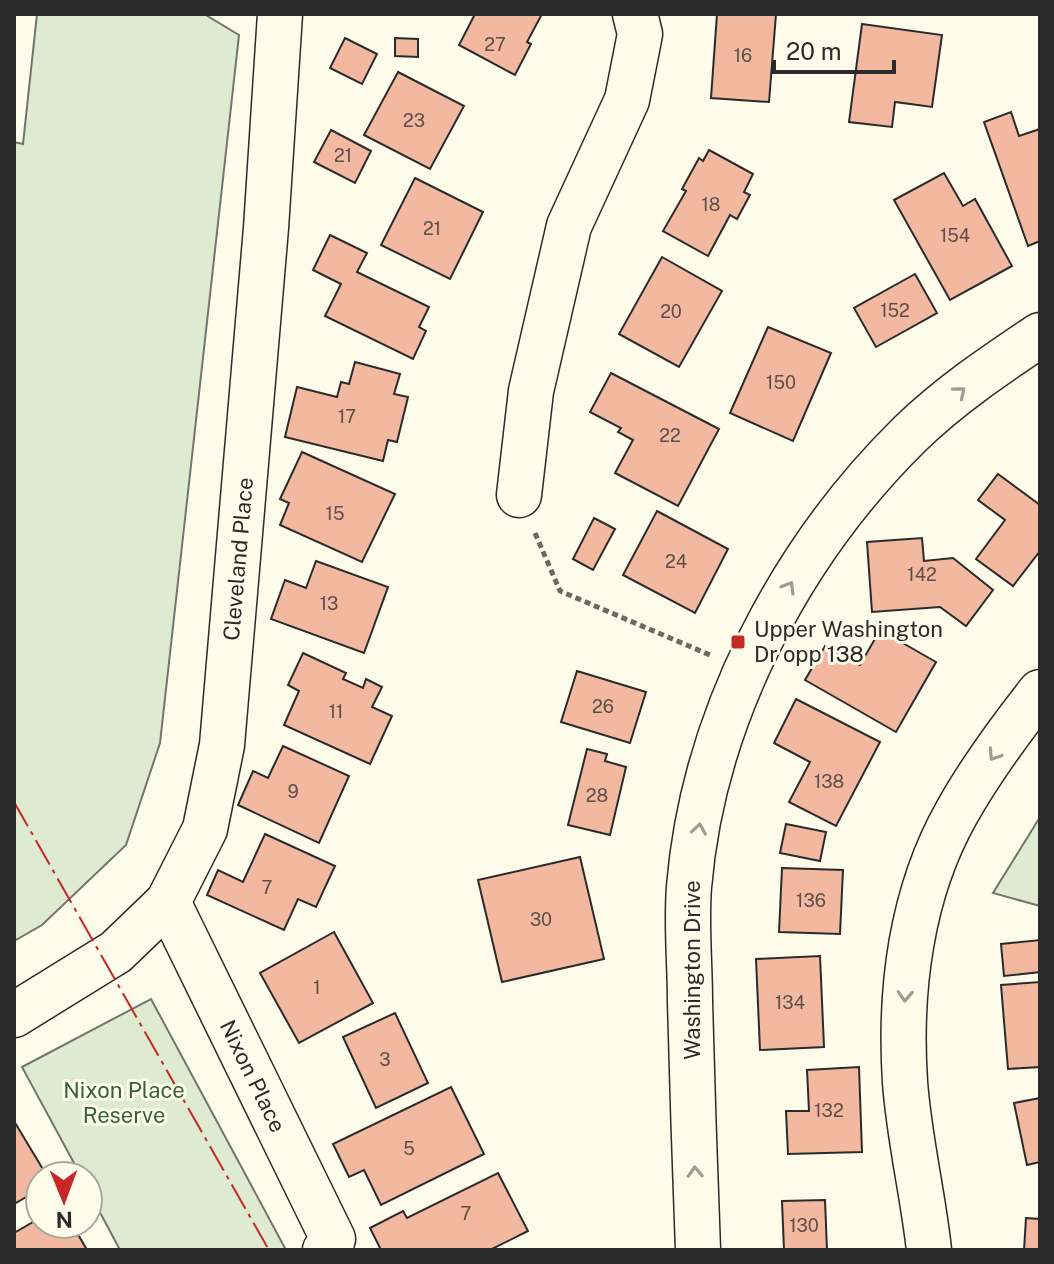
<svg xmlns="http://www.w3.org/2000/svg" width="1054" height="1264" font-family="'Public Sans',sans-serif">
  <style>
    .green { fill: #deebd1; stroke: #74746e; stroke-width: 2 }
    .building { fill: #f2b8a0; stroke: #2b2b2b; stroke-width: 2 }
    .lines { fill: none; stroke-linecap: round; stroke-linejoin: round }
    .minor-casing { stroke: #2b2b2b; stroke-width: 47 }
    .path { stroke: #6a6964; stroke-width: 5; stroke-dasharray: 6 4; stroke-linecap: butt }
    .minor { stroke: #fdfbea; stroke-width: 44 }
    .power { stroke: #c62828; stroke-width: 2; stroke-dasharray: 28 6 4 6; stroke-linecap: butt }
    .oneway { stroke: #9e9d94 }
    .poi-dot { fill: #c62828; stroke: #fdfbea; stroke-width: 3 }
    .labels { text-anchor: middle; stroke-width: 6; stroke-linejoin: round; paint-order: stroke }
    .number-label { font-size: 18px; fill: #5d4e48 }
    .street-label { font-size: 22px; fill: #2b2b2b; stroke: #fdfbea }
    .poi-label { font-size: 22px; fill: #2b2b2b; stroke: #fdfbea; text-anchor: start }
    .park-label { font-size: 22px; fill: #34623c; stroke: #fdfbea }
  </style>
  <rect width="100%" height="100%" fill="#fdfbea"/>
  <g class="green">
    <path d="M37 14H204L239 35 160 743 126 845 42 925 14 941V142L23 144Z"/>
    <path d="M1040 817V906L993 893Z"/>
    <path d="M151 999 286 1250H120L88 1190V1176H81L22 1067Z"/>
  </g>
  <g class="building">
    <path d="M475 14H542L527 42 531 44 515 75 459 45Z"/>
    <path d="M717 14H776L769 102 711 98Z"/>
    <path d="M862 24 942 35 932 107 895 102 892 127 849 122Z"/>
    <path d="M345 38 377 54 362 84 330 68Z"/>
    <path d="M395 38 418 39V57L395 56Z"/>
    <path d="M398 72 464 106 430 169 364 135Z"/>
    <path d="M1011 112 1019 136 1040 129V241L1028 246 984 122Z"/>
    <path d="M331 130 371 151 355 183 314 162Z"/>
    <path d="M709 150 753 174 744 192 750 195 737 219 730 215 708 256 663 231 686 191 682 189 699 158 703 161Z"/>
    <path d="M944 173 963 206 975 199 1012 266 950 300 894 200Z"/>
    <path d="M415 178 483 212 450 279 381 245Z"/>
    <path d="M330 235 367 253 357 272 429 307 419 327 426 331 413 359 325 316 341 284 313 270Z"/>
    <path d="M662 257 722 291 679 367 619 334Z"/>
    <path d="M915 274 937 313 876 347 854 308Z"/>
    <path d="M768 327 831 353 793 441 730 413Z"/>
    <path d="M355 362 400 374 394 394 408 397 397 442 388 440 383 461 285 437 297 387 337 397 341 382 349 384Z"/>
    <path d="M611 373 719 429 678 506 615 473 633 440 618 432 621 428 590 412Z"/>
    <path d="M302 452 395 494 362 562 280 525 289 503 280 499Z"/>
    <path d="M998 474 1040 505V551L1013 586 976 559 1005 520 978 500Z"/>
    <path d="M657 511 728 549 695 613 623 575Z"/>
    <path d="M594 518 615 529 593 570 573 559Z"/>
    <path d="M922 538 924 561 953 558 993 590 966 626 940 607 872 612 867 542Z"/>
    <path d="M316 561 388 587 364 653 271 619 285 580 306 588Z"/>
    <path d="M880 630 936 662 896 732 805 680 825 646 860 665Z"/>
    <path d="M303 653 346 673 343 679 363 688 366 679 382 687 372 707 392 716 370 764 284 725 299 691 288 685Z"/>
    <path d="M577 671 646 692 630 743 561 722Z"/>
    <path d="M796 699 880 742 836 826 789 802 810 762 774 743Z"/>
    <path d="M283 746 349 776 319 843 238 805 253 771 268 778Z"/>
    <path d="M587 749 607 754 605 761 626 767 610 835 568 825Z"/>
    <path d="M786 824 826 832 820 861 780 853Z"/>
    <path d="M265 834 335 866 316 907 298 899 284 930 207 895 218 870 243 882Z"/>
    <path d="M580 857 604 959 502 982 478 880Z"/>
    <path d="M782 868 843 870 840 934 779 932Z"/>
    <path d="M334 932 373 1003 299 1043 260 973Z"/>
    <path d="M1040 940V972L1004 976 1001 944Z"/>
    <path d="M820 956 824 1047 760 1050 756 959Z"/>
    <path d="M1040 982V1067L1008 1069 1001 985Z"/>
    <path d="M395 1013 428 1083 376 1108 343 1037Z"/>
    <path d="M859 1067 862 1152 788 1154 786 1111H809L807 1070Z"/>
    <path d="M451 1087 484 1154 381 1205 364 1170 349 1177 333 1144Z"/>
    <path d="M1040 1098V1162L1027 1165 1014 1103Z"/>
    <path d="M14 1121 47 1176H40V1189L14 1204Z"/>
    <path d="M498 1173 528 1231 490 1250H381L370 1228 403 1211 407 1218Z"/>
    <path d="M825 1200 827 1250H784L782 1201Z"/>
    <path d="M40 1218V1224H72L87 1250H14V1233Z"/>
    <path d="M1026 1218 1040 1219V1250H1024Z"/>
  </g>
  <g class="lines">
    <defs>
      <g id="minor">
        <path d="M519 495 531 391 569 226 627 100 640 34 635 14"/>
        <path d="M168 902 333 1239 325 1250"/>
        <path d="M14 1015 116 952 168 902 205 829 222 745 266 228 280 14"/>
        <path d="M698 1250C695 1167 692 1085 690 1002 690 964 686 925 689 887 703 718 790 552 910 434 949 396 995 365 1040 335"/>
        <path d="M929 1250C923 1194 909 1138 905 1082 899 990 911 893 957 812 981 769 1010 730 1040 692"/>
      </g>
    </defs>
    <use href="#minor" class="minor-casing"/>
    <path class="path" d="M535 533 560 591 710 655"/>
    <use href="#minor" class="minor"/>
    <path class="power" d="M14 802 269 1250"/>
  </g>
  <defs><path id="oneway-chevron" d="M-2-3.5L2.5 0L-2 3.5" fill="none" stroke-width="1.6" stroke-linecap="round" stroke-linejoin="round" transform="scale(2)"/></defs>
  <g class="oneway">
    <use href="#oneway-chevron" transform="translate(960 392) rotate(-40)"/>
    <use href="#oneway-chevron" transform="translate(789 587) rotate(-59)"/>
    <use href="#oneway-chevron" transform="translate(994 755) rotate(123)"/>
    <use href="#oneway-chevron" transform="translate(699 829) rotate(-81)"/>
    <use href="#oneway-chevron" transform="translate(905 996) rotate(93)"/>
    <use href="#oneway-chevron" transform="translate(695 1172) rotate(-92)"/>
  </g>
  <rect class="poi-dot" x="730" y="634" width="16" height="16" rx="4"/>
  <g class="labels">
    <g class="number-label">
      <text x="495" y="51">27</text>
      <text x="743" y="62">16</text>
      <text x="414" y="127">23</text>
      <text x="343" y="162">21</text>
      <text x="711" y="211">18</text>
      <text x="432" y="235">21</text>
      <text x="955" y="242">154</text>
      <text x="895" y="317">152</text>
      <text x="671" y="318">20</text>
      <text x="781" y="389">150</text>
      <text x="347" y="423">17</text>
      <text x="670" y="442">22</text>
      <text x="335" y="520">15</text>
      <text x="676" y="568">24</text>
      <text x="922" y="581">142</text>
      <text x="329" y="610">13</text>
      <text x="603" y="713">26</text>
      <text x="336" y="718">11</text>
      <text x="829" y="788">138</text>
      <text x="293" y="798">9</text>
      <text x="597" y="802">28</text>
      <text x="267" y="894">7</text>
      <text x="811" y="907">136</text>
      <text x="541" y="926">30</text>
      <text x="317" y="994">1</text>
      <text x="790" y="1009">134</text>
      <text x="385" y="1066">3</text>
      <text x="829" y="1117">132</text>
      <text x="409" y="1155">5</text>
      <text x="466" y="1220">7</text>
      <text x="804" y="1232">130</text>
    </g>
    <g class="street-label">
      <text transform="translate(238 559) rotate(-85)" y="8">Cleveland Place</text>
      <text transform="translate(692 970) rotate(-90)" y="8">Washington Drive</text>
      <text transform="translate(253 1076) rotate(64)" y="8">Nixon Place</text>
    </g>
    <g class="poi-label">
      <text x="754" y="637">Upper Washington<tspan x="754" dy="25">Dr opp 138</tspan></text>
    </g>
    <g class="park-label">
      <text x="124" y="1098">Nixon Place<tspan x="124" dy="25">Reserve</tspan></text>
    </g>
  </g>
  <rect width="1054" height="1264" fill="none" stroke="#2b2b2b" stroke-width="32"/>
  <g transform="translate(64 1200) rotate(179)"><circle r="38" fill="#fdfbea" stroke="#a9a89e" stroke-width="2"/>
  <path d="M0-6L14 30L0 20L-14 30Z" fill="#c62828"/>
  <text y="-12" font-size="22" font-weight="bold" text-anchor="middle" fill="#2b2b2b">N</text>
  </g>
  <path d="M774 60v12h120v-12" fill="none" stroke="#2b2b2b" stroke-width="4"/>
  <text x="786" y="60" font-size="24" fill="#2b2b2b" stroke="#fdfbea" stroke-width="6" paint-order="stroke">20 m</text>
</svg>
